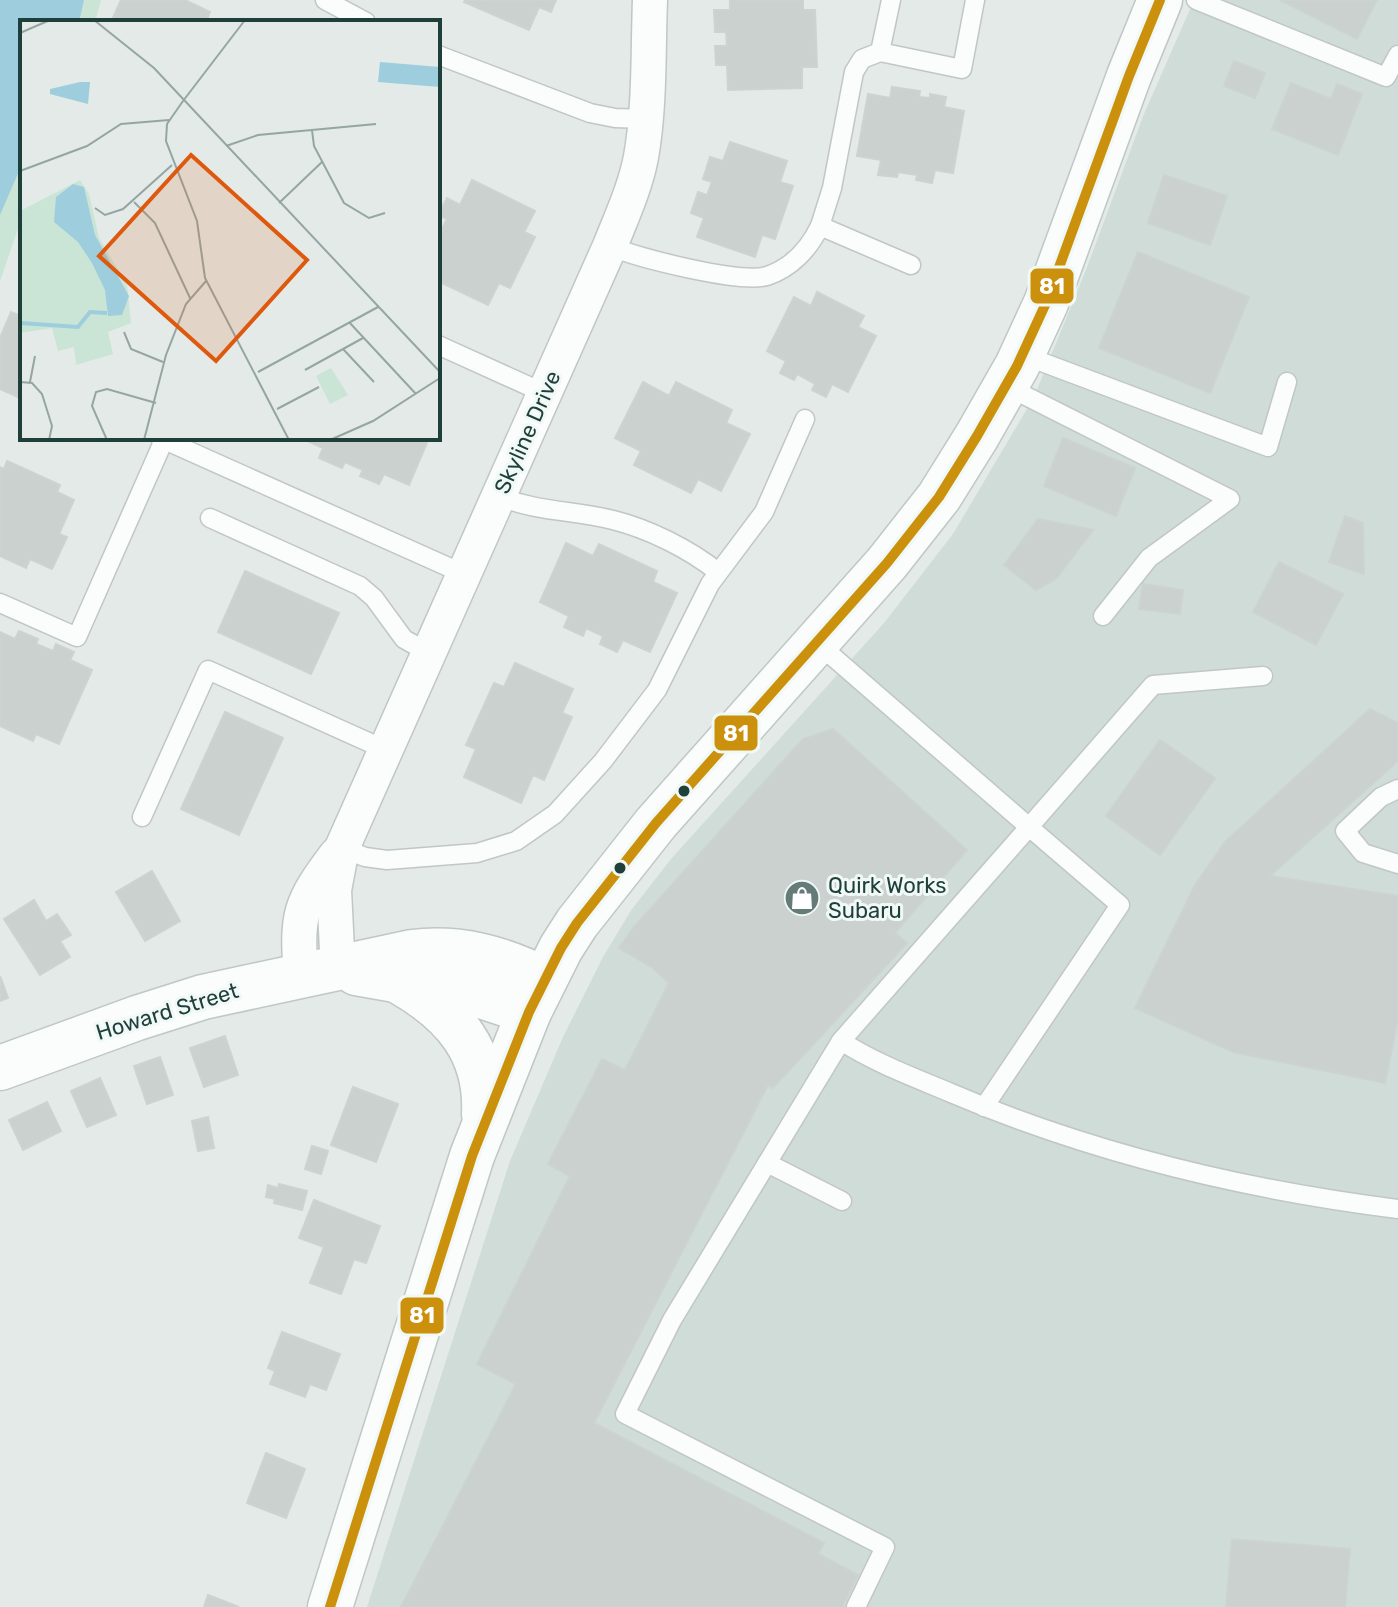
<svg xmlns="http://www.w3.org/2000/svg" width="1398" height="1607" font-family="Rubik,sans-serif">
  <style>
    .built { fill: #d0dcd8 }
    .green { fill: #cae5d6 }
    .water { fill: #9ecddd }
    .building { fill: #cad1cf; stroke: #ccd3d1; stroke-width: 2 }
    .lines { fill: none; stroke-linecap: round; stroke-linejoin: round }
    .lane-casing { stroke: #c0c7c5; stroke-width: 21 }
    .street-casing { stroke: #c0c7c5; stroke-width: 37 }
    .secondary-casing { stroke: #bec8c5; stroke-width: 47 }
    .lane { stroke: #fbfcfc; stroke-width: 18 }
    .street { stroke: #fbfcfc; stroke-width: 34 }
    .secondary { stroke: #fbfcfc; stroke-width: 44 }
    .bus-1-casing { stroke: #f1f9f6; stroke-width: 16 }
    .bus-1 { stroke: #cc910c; stroke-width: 10 }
    .bus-dot { fill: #1f3f3a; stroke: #f1f9f6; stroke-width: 3 }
    .labels { text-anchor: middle; stroke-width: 6; stroke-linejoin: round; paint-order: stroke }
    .street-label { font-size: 22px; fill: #1f3f3a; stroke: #f1f9f6 }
    .poi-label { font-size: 22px; fill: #1f3f3a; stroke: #f1f9f6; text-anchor: start }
    .inset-river { fill: none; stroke: #9ecddd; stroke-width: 4 }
    .inset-road { fill: none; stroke: #95a6a2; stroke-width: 2 }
    .view { fill: #de580e; fill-opacity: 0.15; stroke: #de580e; stroke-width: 4 }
    .inset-edge { fill: none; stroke: #1f3f3a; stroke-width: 4 }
    .line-badge { stroke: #f1f9f6; stroke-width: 3 }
    .badge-label { font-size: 22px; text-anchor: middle; font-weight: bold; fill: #fff }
  </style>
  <rect width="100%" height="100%" fill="#e3eae8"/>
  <path class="built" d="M1194 0H1398V1607H367L510 1161 563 1037 603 957 632 909 671 859 884 623 953 534 1034 397 1086 270 1144 114Z"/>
  <path class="green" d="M0 0H101L95 22H22V217L0 281Z"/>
  <path class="water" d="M0 0H84L79 22H22V164L0 215Z"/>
  <g class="building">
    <path d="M121 0H185L210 12 207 19 214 22H111Z"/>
    <path d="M465 0H556L551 12 539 7 529 30 464 2Z"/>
    <path d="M730 0H803V10H815L817 67H802V88L728 90 727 65H716L715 46H727L726 32H715L714 10H730Z"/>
    <path d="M1280 0H1377L1357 39Z"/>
    <path d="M1234 61 1265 73 1255 98 1224 86Z"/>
    <path d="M1291 83 1331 99 1337 84 1362 94 1338 155 1272 129Z"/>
    <path d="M892 87 920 91 919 97 930 98V94L946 97 944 107 964 111 953 173 935 170 932 183 916 180 917 175 898 172 897 177 878 175 881 160 857 156 868 94 890 98Z"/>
    <path d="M730 142 787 161 780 182 793 186 775 239 762 235 755 257 697 237 704 218 691 213 698 192 707 195 712 182 703 179 710 157 723 161Z"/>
    <path d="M1164 175 1227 196 1210 245 1148 223Z"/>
    <path d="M472 180 535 211 524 232 535 237 510 288 499 283 488 305 438 281V232L440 233 447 219 438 215 447 198 460 205Z"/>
    <path d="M1138 252 1249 297 1210 393 1099 348Z"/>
    <path d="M817 292 864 316 858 327 876 336 848 392 832 384 826 397 812 390 815 384 797 374 794 380 780 373 786 361 767 351 794 297 811 306Z"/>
    <path d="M22 307V399L0 389V338L11 312 18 315Z"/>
    <path d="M643 382 669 396 676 382 732 410 726 423 750 434 721 491 698 479 691 493 634 465 641 451 615 438Z"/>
    <path d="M301 438H429L409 485 384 474 379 484 360 476 363 470 345 462 342 468 319 458 323 448Z"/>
    <path d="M1063 438 1135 468 1116 516 1044 486Z"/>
    <path d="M7 461 60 485 57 492 74 500 59 534 67 537 52 569 30 559 26 568 0 556V467L4 469Z"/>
    <path d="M1345 516 1363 523 1364 574 1329 562Z"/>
    <path d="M1038 519 1093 530 1056 579 1036 590 1004 565Z"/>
    <path d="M566 543 593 556 599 544 657 571 653 582 677 593 650 652 623 640 617 652 600 644 603 636 586 628 583 636 564 627 569 616 540 602Z"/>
    <path d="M1279 562 1343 594 1316 645 1253 612Z"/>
    <path d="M245 571 339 613 311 674 218 632Z"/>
    <path d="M1143 584 1183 590 1180 614 1139 609Z"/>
    <path d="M19 631 38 639 36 644 53 651 56 644 74 652 70 660 92 670 59 744 36 734 33 741 0 726V632L15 639Z"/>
    <path d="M515 663 573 689 562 713 572 717 544 780 533 775 521 803 464 777 476 749 466 745 494 683 504 687Z"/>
    <path d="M1370 709 1398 723V761L1270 876 1398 896V1019L1385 1083 1233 1052 1135 1008 1195 885 1225 842Z"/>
    <path d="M225 712 283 738 239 835 181 809Z"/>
    <path d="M833 729 967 850 895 933 907 943 773 1088 768 1085 594 1423 824 1543 818 1554 858 1575 842 1607H401L516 1384 477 1364 570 1176 548 1164 602 1059 625 1070 669 983 653 968 619 948 633 928 803 739Z"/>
    <path d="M1160 740 1215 778 1160 855 1106 816Z"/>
    <path d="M152 871 180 921 145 941 116 892Z"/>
    <path d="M34 900 46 921 57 914 71 935 60 941 70 957 40 975 4 919Z"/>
    <path d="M0 976 8 998 0 1001Z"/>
    <path d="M225 1036 238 1075 204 1087 190 1048Z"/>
    <path d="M160 1057 173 1095 147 1104 134 1066Z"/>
    <path d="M100 1078 116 1115 87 1127 71 1091Z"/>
    <path d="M353 1087 398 1104 376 1162 331 1145Z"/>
    <path d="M47 1102 61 1131 23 1150 9 1120Z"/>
    <path d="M208 1117 214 1148 198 1151 192 1121Z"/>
    <path d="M312 1146 328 1151 321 1174 305 1169Z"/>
    <path d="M279 1184 307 1191 302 1210 274 1203 275 1199 266 1197 268 1185 278 1188Z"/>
    <path d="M314 1200 380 1226 366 1263 354 1259 341 1294 310 1283 324 1247 299 1238Z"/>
    <path d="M282 1332 340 1354 326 1390 310 1384 305 1397 270 1384 275 1371 268 1368Z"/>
    <path d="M266 1453 305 1469 286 1518 247 1503Z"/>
    <path d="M1232 1539 1350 1549 1345 1607H1226Z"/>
    <path d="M208 1595 239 1607H204Z"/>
  </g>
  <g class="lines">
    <defs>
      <g id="lane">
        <path d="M325 0 366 22"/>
        <path d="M891 0 880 52 962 69 975 0"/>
        <path d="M1196 0 1386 77 1398 55"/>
        <path d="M880 52 862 59 854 72 832 188 820 226 911 265"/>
        <path d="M438 55 590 113 615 118 646 119"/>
        <path d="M610 246C637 258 741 284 767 276 791 268 809 249 820 226"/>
        <path d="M438 345 544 393"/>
        <path d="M1023 355 1268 447 1287 382"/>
        <path d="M1006 386 1230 499 1149 558 1103 616"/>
        <path d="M160 438 464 574"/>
        <path d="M498 496C537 512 573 510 613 520 649 529 689 549 718 572"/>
        <path d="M210 518 360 586 374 598 404 639 429 653"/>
        <path d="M0 603 77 637 164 440"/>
        <path d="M816 642 1029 827 841 1041C875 1063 913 1077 951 1093 1092 1153 1246 1190 1398 1209"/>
        <path d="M1398 789 1381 797 1345 831 1363 853 1398 864"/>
        <path d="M142 817 208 670 386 750"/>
        <path d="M342 848 365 857 387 860 477 853 516 841 555 814 603 761 657 690 710 584 764 512 805 419"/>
        <path d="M841 1041 672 1320 625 1414 885 1547 856 1607"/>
        <path d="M984 1107 1120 905 1029 827 1153 685 1263 676"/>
        <path d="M767 1163 842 1201"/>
      </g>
      <g id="street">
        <path d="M338 970 334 890 342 848 610 246C622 216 635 188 641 157 650 106 648 52 650 0"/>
        <path d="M301 975C296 914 300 903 336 855"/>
      </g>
      <g id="secondary">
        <path d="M356 973 475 994 529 1012"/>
        <path d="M403 984C455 1014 487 1053 484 1114"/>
        <path d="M0 1068 137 1018 203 997 412 952C460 946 501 958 544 979"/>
        <path d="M330 1607 472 1156 529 1012 561 948 577 923 656 823 887 563 939 497 977 436 1017 366 1046 303 1129 76 1160 0"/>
      </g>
    </defs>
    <use href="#lane" class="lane-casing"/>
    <use href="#street" class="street-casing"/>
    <use href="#secondary" class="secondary-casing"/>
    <use href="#lane" class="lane"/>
    <use href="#street" class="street"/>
    <use href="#secondary" class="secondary"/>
    <defs>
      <path id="bus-1" d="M330 1607 472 1156 529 1012 561 948 577 923 656 823 887 563 939 497 977 436 1017 366 1046 303 1129 76 1160 0"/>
    </defs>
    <use href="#bus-1" class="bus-1-casing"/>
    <use href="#bus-1" class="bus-1"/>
  </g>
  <defs>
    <symbol id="shop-disc" viewBox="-11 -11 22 22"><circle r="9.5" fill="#647b77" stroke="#f1f9f6"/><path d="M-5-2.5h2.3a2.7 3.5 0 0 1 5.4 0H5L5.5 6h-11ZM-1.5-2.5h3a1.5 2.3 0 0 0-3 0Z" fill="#fff"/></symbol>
  </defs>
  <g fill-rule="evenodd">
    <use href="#shop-disc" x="782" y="878" width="40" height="40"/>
  </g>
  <g class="bus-dot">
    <circle cx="684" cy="791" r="7"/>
    <circle cx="620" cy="868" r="7"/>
  </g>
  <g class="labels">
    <g class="street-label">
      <text transform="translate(527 432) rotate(-66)" y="8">Skyline Drive</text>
      <text transform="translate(167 1011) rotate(-17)" y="8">Howard Street</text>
    </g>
    <g class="poi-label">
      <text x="828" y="893">Quirk Works<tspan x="828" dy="25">Subaru</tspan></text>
    </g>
  </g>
  <g transform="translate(20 20)">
    <rect width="420" height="420" fill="#e3eae8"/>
    <path d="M60 160 69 174 79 218 107 265 111 303 88 312 93 334 56 345 54 327 38 331 32 308 0 313V191ZM311 348 328 375 310 384 296 356Z" fill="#cae5d6"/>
    <path d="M360 42 420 47V67L358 62ZM60 62H70L68 84 30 74V69ZM53 164 64 167 75 215 109 276 102 295 88 296 85 270 72 243 58 222 34 202 36 177Z" fill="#9ecddd"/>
    <path class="inset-river" d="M0 303 58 307 70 292 87 293"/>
    <path class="inset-road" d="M74 0 134 48 420 352M0 13 30 0M163 81 147 104 146 121 177 201 185 258 269 420M163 81 225 0M292 110 294 126 324 183 349 198 365 193M206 126 238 115 356 104M0 151 67 126 101 104 149 100M114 182 135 203 170 278M259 183 303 141M75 188 85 195 103 189 152 145M329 302 396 374M104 312 111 329 143 342M323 329 354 362M285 350 343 318M238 352 358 287M0 362 12 363 22 374 32 406 29 420M10 362 15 336M257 389 299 367M87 420 72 386 76 372 87 369 136 383M124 420 146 335 166 284 186 261M310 420 353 401 420 358"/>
    <path class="view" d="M171 135 287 240 196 341 79 236Z"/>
    <rect width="420" height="420" class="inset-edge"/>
  </g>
  <g class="line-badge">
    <rect x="1029" y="267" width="46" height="38" rx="8" fill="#cc910c"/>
    <rect x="713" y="714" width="46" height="38" rx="8" fill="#cc910c"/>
    <rect x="399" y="1296" width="46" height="39" rx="8" fill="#cc910c"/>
  </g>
  <g class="badge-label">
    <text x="1052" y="294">81</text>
    <text x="736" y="741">81</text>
    <text x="422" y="1323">81</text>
  </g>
</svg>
